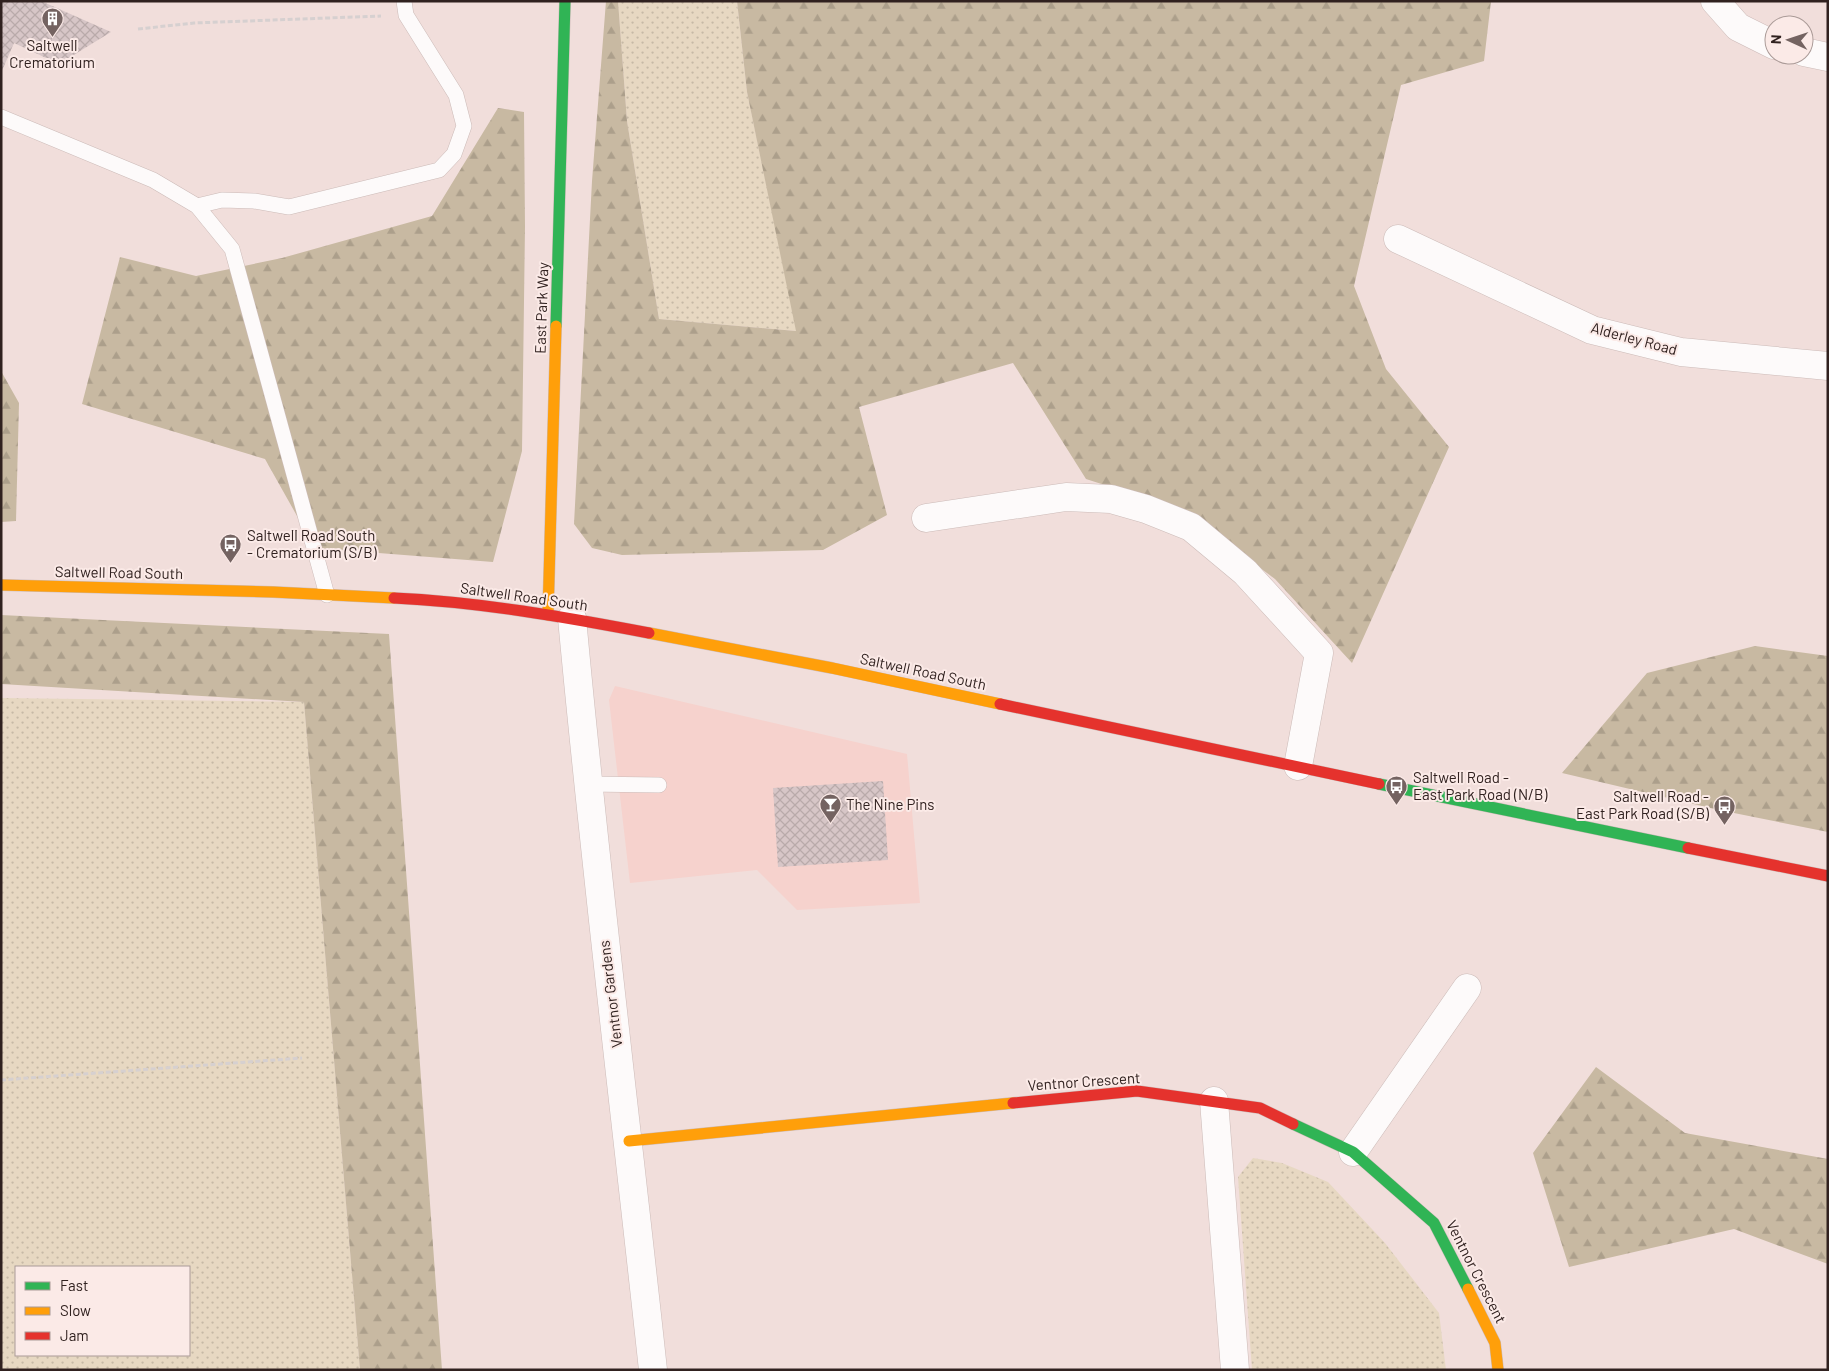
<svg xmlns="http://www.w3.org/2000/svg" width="1829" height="1371" font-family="Barlow,sans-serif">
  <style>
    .built { fill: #f6d2cd }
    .grass { fill: url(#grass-dots); fill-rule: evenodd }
    .forest { fill: url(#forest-firs) }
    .building { fill: url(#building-cross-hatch) }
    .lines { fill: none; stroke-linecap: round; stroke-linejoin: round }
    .lane-casing { stroke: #ccbbb8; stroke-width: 16 }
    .street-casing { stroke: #ccbbb8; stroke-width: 29 }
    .fast-casing { stroke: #ccbbb8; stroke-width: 12 }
    .slow-casing { stroke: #ccbbb8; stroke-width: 12 }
    .jam-casing { stroke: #ccbbb8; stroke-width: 12 }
    .path { stroke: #d6d0d0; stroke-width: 3; stroke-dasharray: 5 2.5; stroke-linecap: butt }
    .lane { stroke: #fdfafa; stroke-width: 15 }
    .street { stroke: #fdfafa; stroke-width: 28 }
    .fast { stroke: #30b455; stroke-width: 11 }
    .slow { stroke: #ff9f0a; stroke-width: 11 }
    .jam { stroke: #e5322d; stroke-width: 11 }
    .labels { text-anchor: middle; stroke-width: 4; stroke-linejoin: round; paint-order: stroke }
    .poi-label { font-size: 15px; fill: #30211f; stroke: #fbeae7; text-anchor: start }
    .street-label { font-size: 15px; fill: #30211f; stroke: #fbeae7 }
  </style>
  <defs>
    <pattern id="grass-dots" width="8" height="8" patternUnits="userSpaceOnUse" patternTransform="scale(1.25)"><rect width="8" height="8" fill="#e7d8c2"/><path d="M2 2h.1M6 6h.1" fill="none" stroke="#c6b9a6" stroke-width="1.8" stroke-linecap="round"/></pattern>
    <pattern id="forest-firs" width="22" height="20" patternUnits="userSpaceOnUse" patternTransform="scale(1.25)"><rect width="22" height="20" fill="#c8b9a2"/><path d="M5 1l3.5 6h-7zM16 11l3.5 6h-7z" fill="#ac9f8b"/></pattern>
    <pattern id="building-cross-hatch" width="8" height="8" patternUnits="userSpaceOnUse" patternTransform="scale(1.25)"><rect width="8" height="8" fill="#d7c6c7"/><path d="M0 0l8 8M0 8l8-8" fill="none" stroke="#b9aaaa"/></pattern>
  </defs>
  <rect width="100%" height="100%" fill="#f1dedb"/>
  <path class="built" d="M615 686 907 754 920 903 797 910 757 870 630 883 609 700Z"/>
  <g class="grass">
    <path d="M618 1H737L747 92 797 331 659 319 627 121Z"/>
    <path d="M1 698 304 702 360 1370H1ZM16 1267H189V1355H16Z"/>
    <path d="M1253 1158 1282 1163 1328 1182 1385 1243 1439 1313 1446 1370H1252L1238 1177Z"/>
  </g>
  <g class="forest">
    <path d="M606 1H618L627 121 659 319 796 331 747 92 737 1H1491L1484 61 1401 85 1354 286 1386 369 1449 447 1352 663 1275 579 1182 510 1086 479 1013 363 859 407 887 515 823 550 622 555 592 548 574 524 592 181Z"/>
    <path d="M498 108 524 112 525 227 522 451 493 562 315 548 265 459 82 404 120 257 196 276 282 258 432 216Z"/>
    <path d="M1 371 19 403 16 521 1 522Z"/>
    <path d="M1 615 389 634 442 1370H360L304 702 1 684Z"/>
    <path d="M1755 646 1828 656V832L1719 810 1562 773 1647 673Z"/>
    <path d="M1596 1067 1685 1133 1828 1159V1264L1734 1229 1569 1267 1533 1153Z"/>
  </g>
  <g class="building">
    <path d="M1 1H41L111 32 59 64 14 43 1 73Z"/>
    <path d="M883 781 888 860 778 867 773 788Z"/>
  </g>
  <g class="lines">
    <defs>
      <g id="lane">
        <path d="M1 117 153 180 197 206 232 249 327 595"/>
        <path d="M197 206 222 200 254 201 289 207 439 170 454 154 464 126 456 95 406 15 404 1"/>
        <path d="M587 784 659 785"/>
      </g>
      <g id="street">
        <path d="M1715 1 1738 27 1774 45"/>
        <path d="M1804 52 1828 57"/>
        <path d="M1398 239 1592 330 1681 352 1828 366"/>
        <path d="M926 518 1066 497 1111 499 1146 509 1191 527 1245 572 1319 653 1298 766"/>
        <path d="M572 618C595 869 626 1119 653 1370"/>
        <path d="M1214 1101 1235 1370"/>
        <path d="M1353 1152 1467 988"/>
      </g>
      <g id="fast">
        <path d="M556 326 565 1"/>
        <path d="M1379 784 1688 848"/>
        <path d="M1293 1124 1353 1152 1434 1223 1468 1289"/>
      </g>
      <g id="slow">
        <path d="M1 585 273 592 394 598"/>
        <path d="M548 615 556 326"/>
        <path d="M649 633 832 668 1000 704"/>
        <path d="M629 1141 1013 1103"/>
        <path d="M1468 1289 1495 1343 1498 1370"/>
      </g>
      <g id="jam">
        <path d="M394 598C480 602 565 617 649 633"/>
        <path d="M1000 704 1379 784"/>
        <path d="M1688 848 1828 876"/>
        <path d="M1013 1103 1137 1091 1260 1108 1293 1124"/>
      </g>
    </defs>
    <use href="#lane" class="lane-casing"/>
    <use href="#street" class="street-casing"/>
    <use href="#fast" class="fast-casing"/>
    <use href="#slow" class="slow-casing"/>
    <use href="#jam" class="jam-casing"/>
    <g class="path">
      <path d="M138 29 194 23 381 16"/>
      <path d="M1 1080 302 1058"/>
    </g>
    <use href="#lane" class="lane"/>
    <use href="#street" class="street"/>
    <use href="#fast" class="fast"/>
    <use href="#slow" class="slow"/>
    <use href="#jam" class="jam"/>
  </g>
  <defs>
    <symbol id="building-pin" viewBox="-11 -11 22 30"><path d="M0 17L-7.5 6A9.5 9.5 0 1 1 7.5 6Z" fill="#746361" stroke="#fbeae7"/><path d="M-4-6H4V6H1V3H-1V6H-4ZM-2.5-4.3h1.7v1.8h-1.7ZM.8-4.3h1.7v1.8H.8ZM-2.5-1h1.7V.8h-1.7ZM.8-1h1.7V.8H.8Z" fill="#fff"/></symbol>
    <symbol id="bus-pin" viewBox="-11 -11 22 30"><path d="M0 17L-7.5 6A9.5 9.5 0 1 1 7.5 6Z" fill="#746361" stroke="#fbeae7"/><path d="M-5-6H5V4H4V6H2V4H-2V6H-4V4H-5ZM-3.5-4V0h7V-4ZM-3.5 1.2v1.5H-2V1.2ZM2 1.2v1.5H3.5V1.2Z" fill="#fff"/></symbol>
    <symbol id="bar-pin" viewBox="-11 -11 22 30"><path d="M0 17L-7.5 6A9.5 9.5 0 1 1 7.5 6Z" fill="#746361" stroke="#fbeae7"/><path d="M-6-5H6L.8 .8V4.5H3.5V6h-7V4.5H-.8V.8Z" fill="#fff"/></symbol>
  </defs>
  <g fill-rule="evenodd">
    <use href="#building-pin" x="40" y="6" width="25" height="34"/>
    <use href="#bus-pin" x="218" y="532" width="25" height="34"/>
    <use href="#bus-pin" x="1384" y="774" width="25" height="34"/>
    <use href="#bar-pin" x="818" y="792" width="25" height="34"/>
    <use href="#bus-pin" x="1712" y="794" width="25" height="34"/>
  </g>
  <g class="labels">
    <g class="poi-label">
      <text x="52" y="51" text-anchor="middle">Saltwell<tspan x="52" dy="17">Crematorium</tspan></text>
      <text x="247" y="541">Saltwell Road South<tspan x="247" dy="17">- Crematorium (S/B)</tspan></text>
      <text x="1413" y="783">Saltwell Road -<tspan x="1413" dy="17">East Park Road (N/B)</tspan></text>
      <text x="1709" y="802" text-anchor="end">Saltwell Road -<tspan x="1709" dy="17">East Park Road (S/B)</tspan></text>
      <text x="846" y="810">The Nine Pins</text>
    </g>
    <g class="street-label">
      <text transform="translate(542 308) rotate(-88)" y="5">East Park Way</text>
      <text transform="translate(1634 339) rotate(15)" y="5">Alderley Road</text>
      <text transform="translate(119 573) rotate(1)" y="5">Saltwell Road South</text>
      <text transform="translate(524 597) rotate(8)" y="5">Saltwell Road South</text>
      <text transform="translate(923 672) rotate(12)" y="5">Saltwell Road South</text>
      <text transform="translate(611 994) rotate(-97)" y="5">Ventnor Gardens</text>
      <text transform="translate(1084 1082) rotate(-4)" y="5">Ventnor Crescent</text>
      <text transform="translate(1476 1272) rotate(63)" y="5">Ventnor Crescent</text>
    </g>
  </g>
  <rect width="1829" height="1371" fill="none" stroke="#30211f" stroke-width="5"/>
  <rect x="15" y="1266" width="175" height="90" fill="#fbeae7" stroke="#aa9a97"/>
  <rect x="25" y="1282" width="25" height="8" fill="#30b455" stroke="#aa9a97"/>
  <text x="60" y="1291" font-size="15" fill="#30211f">Fast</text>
  <rect x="25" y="1307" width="25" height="8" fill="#ff9f0a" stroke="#aa9a97"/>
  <text x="60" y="1316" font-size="15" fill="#30211f">Slow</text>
  <rect x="25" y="1332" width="25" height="8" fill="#e5322d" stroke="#aa9a97"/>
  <text x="60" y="1341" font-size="15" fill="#30211f">Jam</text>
  <g transform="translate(1789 40) rotate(273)"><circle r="24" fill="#fbeae7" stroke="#aa9a97"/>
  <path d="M0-4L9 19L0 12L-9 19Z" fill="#746361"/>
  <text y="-8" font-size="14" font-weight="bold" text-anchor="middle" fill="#30211f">N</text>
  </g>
</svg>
